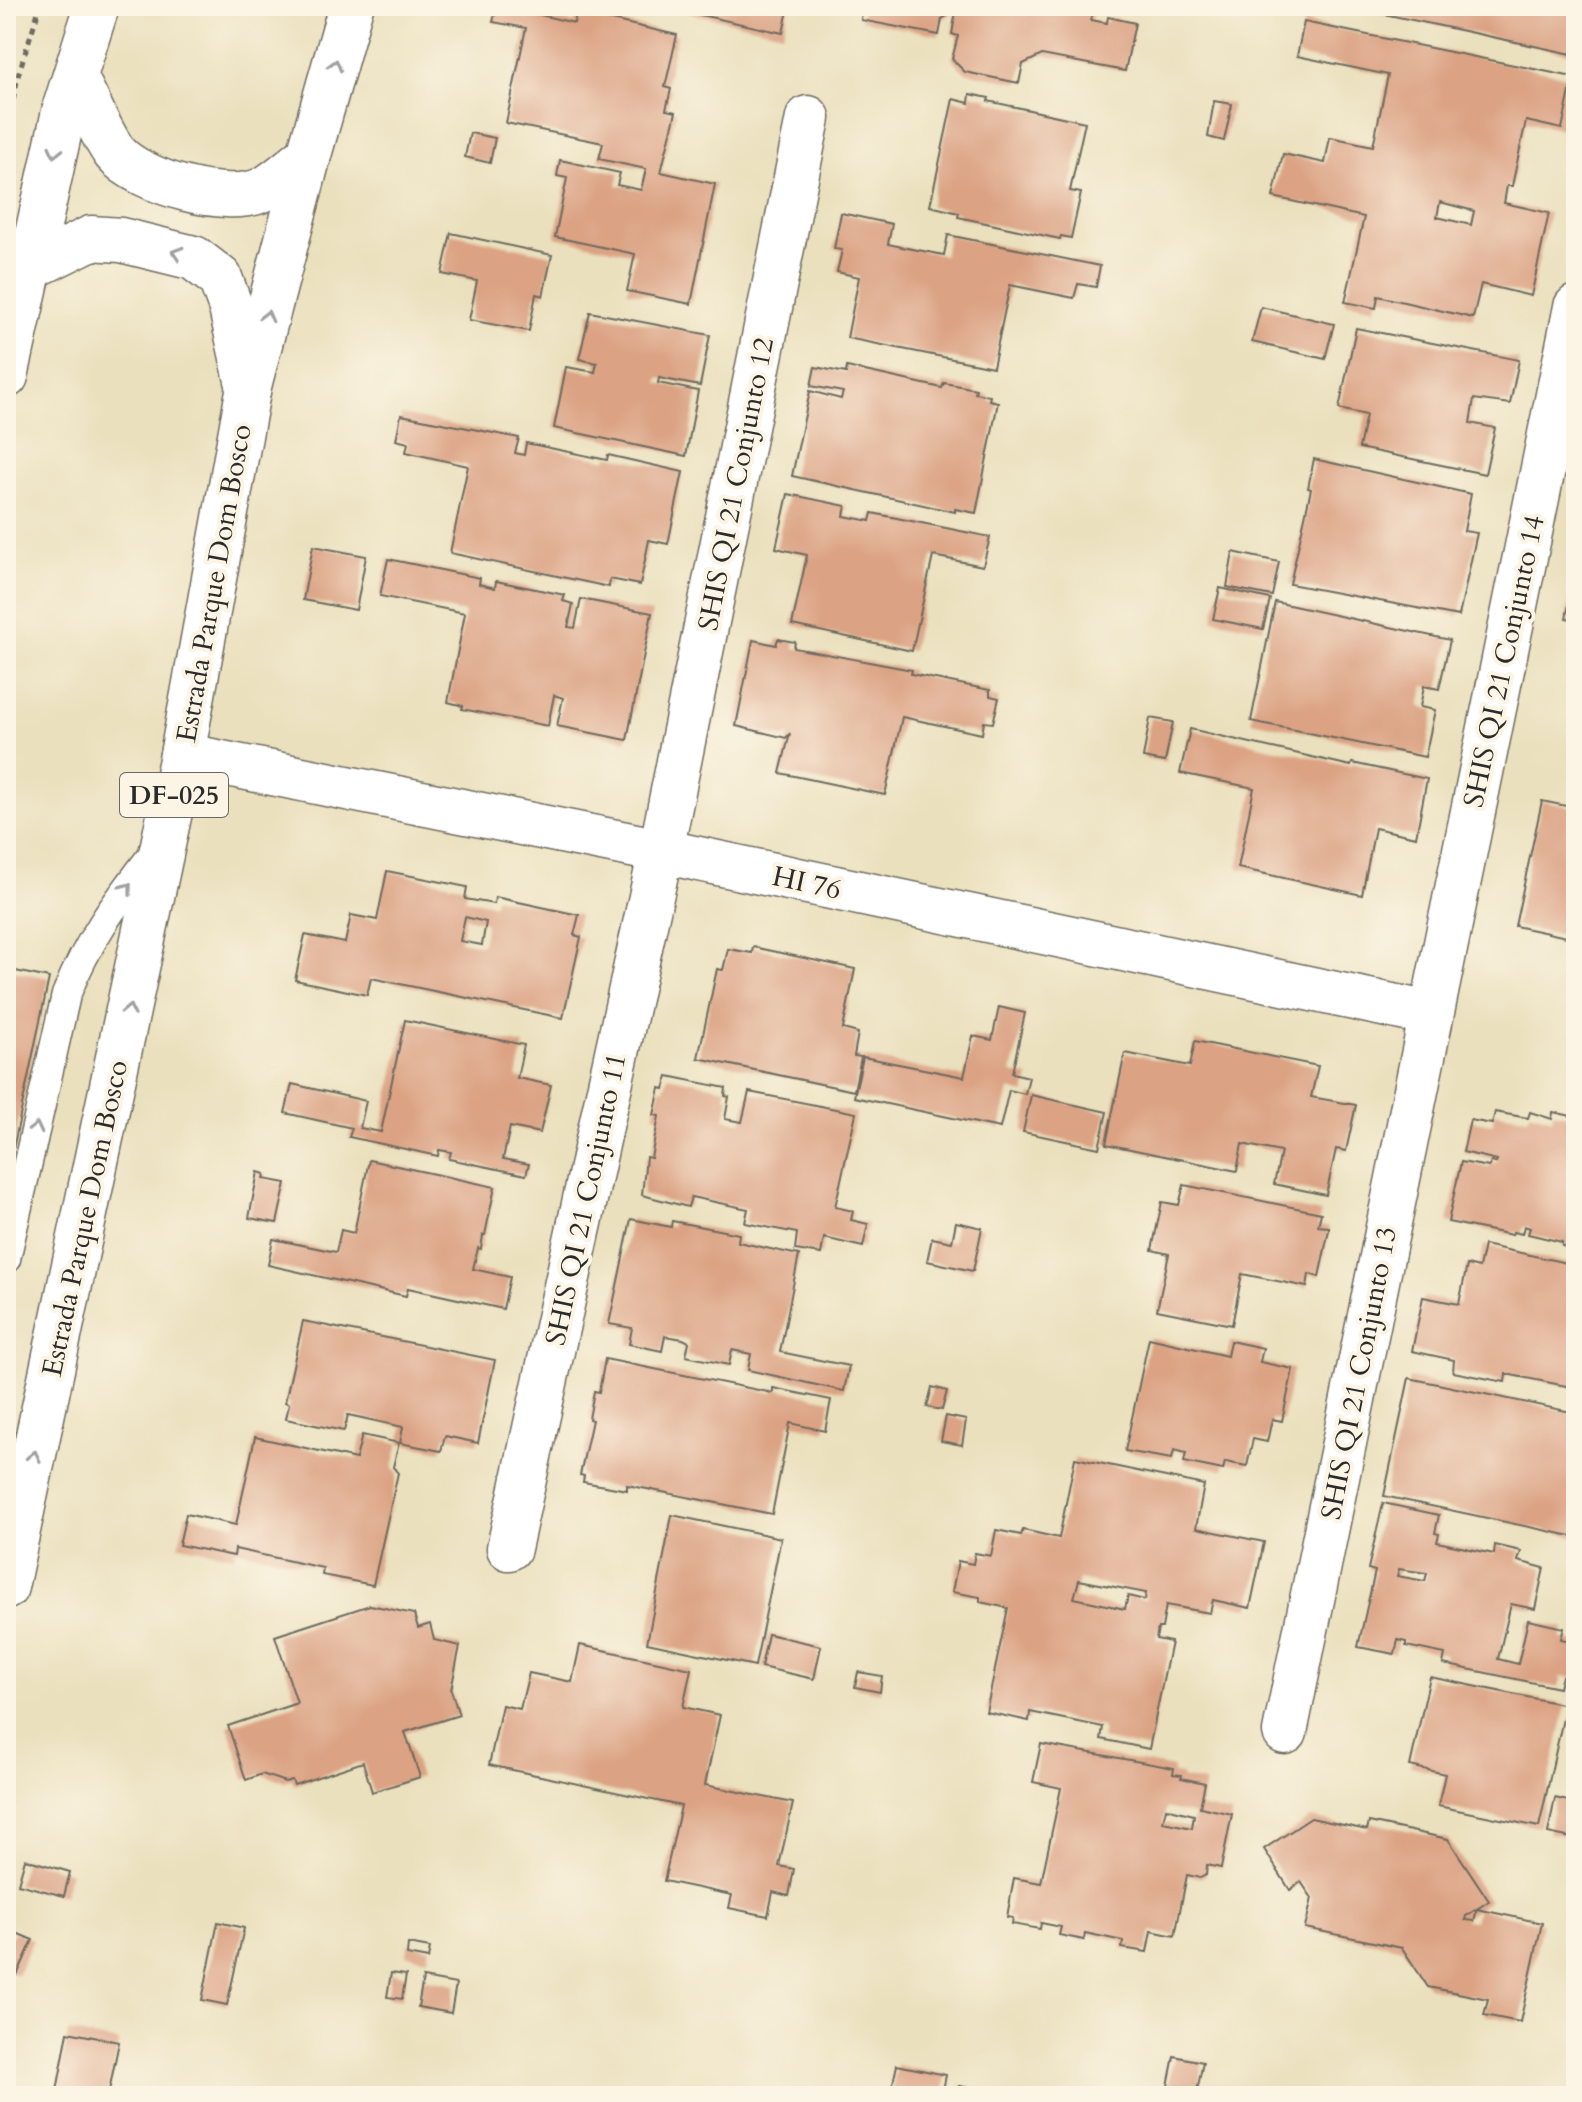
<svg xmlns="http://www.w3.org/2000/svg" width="1582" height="2102" font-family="Cardo,serif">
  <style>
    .building { fill: #dba283; fill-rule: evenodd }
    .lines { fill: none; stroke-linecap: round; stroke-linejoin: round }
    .service-casing { stroke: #6e6a5e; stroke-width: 31 }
    .minor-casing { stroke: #6e6a5e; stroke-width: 47 }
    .primary-casing { stroke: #6e6a5e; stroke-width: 47 }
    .path { stroke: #6e6a5e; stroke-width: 5; stroke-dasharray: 6 6; stroke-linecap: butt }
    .service { stroke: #fff; stroke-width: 28 }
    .minor { stroke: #fff; stroke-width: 44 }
    .primary { stroke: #fff; stroke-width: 44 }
    .oneway { stroke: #a0a0a0 }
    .labels { text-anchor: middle; stroke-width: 8; stroke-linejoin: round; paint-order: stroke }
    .shield { fill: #fcf5e5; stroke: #6a6863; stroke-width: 2 }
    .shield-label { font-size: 26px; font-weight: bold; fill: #2b2b2b }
    .street-label { font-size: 28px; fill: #2b2b2b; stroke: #fcf5e5 }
  </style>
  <rect width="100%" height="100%" fill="#fcf5e5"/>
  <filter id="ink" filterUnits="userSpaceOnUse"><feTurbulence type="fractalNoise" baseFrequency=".0125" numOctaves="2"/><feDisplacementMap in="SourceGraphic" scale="16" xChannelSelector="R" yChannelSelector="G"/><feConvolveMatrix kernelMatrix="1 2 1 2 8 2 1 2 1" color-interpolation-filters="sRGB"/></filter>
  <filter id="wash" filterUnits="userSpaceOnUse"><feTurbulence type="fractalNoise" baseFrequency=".006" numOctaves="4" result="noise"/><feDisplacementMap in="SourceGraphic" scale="32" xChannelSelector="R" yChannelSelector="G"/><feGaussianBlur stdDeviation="1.8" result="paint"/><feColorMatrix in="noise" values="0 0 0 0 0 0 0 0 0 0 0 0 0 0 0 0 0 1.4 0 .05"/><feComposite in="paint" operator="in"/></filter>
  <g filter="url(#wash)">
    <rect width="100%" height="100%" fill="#eae0bd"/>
    <g id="blocks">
      <g class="building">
        <path d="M497 6H533L532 13 574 23 576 12 677 35 665 87 671 89 666 110 676 112 661 172 715 184 691 304 627 291 635 254 555 237 567 178 557 176 560 160 620 173 617 185 641 190 646 169 599 159 603 143 506 123 526 28 493 22Z"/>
        <path d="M659 6H789L783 33Z"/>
        <path d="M863 6H1094L1091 20 1107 23 1108 17 1135 23 1125 71 1042 55 1023 64 1019 83 965 72 952 59 958 36 952 34 956 11 942 19 939 35 861 20Z"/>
        <path d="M1371 6H1576V37L1572 54 1370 11Z"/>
        <path d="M1304 22 1573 77 1562 129 1526 121 1512 186H1507L1504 203 1549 213 1531 296 1481 284 1473 318 1378 296 1376 308 1345 302 1364 217 1273 197 1283 154 1325 163 1330 137 1373 146 1388 75 1297 56ZM1440 202 1474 211 1471 225 1437 217Z"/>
        <path d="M970 94 989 98 988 101 1085 122 1070 191 1081 193 1071 238 1061 236 1060 239 958 217 959 213 930 206 953 99 969 103Z"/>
        <path d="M1214 101 1232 104 1224 141 1208 137Z"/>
        <path d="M470 133 495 138 490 163 465 157Z"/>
        <path d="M841 213 892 224 888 244 902 247 944 255 948 235 1100 266 1096 287 1078 284 1074 298 1010 285 993 367 847 338 859 277 837 272 842 250 834 249Z"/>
        <path d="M451 233 552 255 543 296 536 294 529 331 469 320 477 281 442 274Z"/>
        <path d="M1261 307 1334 324 1325 359 1252 342Z"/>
        <path d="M590 312 710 335 700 386 659 378 658 383 698 391 686 456 554 428 566 367 595 372 597 363 579 359Z"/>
        <path d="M1356 328 1519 360 1510 404 1474 399 1470 423 1495 428 1485 474 1359 448 1366 415 1339 409Z"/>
        <path d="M815 367 846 373 847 367 942 388 944 383 976 389 975 393 990 396 989 400 998 402 976 513 955 509V512L792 476 810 391 841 399 843 392 811 386Z"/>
        <path d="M401 415 519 438 515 453 524 455 526 443 607 460 608 455 683 472 668 544 649 540 640 585 610 579 609 587 450 553 468 466 406 452 408 443 396 440Z"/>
        <path d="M1314 459 1471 494 1464 531 1477 533 1459 616 1290 584 1311 489 1308 488Z"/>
        <path d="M788 494 846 506 844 516 870 521 872 513 990 537 983 566 933 556 912 651 792 625 807 555 776 548Z"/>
        <path d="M313 546 366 556 356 610 303 600Z"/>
        <path d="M1233 552 1279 562 1272 596 1227 587Z"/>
        <path d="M388 559 480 578 479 584 495 588 496 581 565 595 563 601 573 604 568 627 575 628 581 599 652 613 627 740 557 726 563 698 554 695 548 726 462 709 463 706 448 702 465 613 380 596Z"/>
        <path d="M1575 578H1576V620L1566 618Z"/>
        <path d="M1220 588 1270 599 1263 629 1213 619Z"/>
        <path d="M1275 602 1450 640 1439 689 1424 686 1420 707 1435 710 1425 757 1251 721Z"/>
        <path d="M778 639 795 642 794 648 912 670 911 674 990 690V696L999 698 993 723 984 722 982 734 902 717 885 795 780 773 790 733 786 738 736 726 753 640 776 645Z"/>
        <path d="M1150 718 1173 722 1165 762 1143 758Z"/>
        <path d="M1190 729 1351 766 1352 763 1427 779 1416 837 1375 828 1362 895 1238 868 1254 788 1180 773Z"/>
        <path d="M1542 801 1576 808V939L1515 926Z"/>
        <path d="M387 871 467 887 465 899 494 904 495 897 579 915 574 935 581 937 563 1018 371 978 367 995 295 980 305 935 345 943 351 915 377 920ZM465 917 486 922 482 945 460 941Z"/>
        <path d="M753 947 855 969 843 1029 858 1033 854 1056 861 1057 854 1091 698 1058 717 969 723 970 728 949 752 953Z"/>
        <path d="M6 969 49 978 7 1178H6Z"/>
        <path d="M999 1007 1025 1013 1012 1073 1029 1077 1025 1094 1009 1090 1000 1128 854 1097 863 1057 964 1077 973 1036 992 1040Z"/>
        <path d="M405 1020 524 1045 517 1078 551 1085 540 1133 510 1127 503 1159 529 1164 526 1175 449 1159 451 1152 439 1150 438 1156 349 1137 352 1128 285 1113 292 1084 366 1101 360 1128 381 1132Z"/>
        <path d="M1195 1041 1318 1066 1311 1097 1356 1105 1346 1151 1336 1149 1326 1195 1274 1184 1281 1152 1242 1144 1237 1171 1106 1144 1125 1053 1190 1066Z"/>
        <path d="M668 1076 726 1088 725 1096 729 1097 725 1119 742 1122 749 1092 856 1113 835 1207 853 1211 851 1220 868 1224 863 1247 824 1238 821 1254 795 1250 797 1233 745 1223 748 1209 691 1197 688 1207 642 1195 646 1157 651 1158 659 1116 654 1115 660 1088 664 1089Z"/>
        <path d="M1031 1095 1107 1112 1099 1148 1023 1132Z"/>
        <path d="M1495 1112 1528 1118 1530 1112 1552 1119 1553 1112 1576 1117V1249L1562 1246V1242L1528 1234 1530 1228 1524 1226 1522 1234 1513 1232 1512 1235 1448 1222 1461 1162 1489 1167 1491 1162 1496 1163 1497 1160 1463 1152 1470 1120 1492 1124Z"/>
        <path d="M369 1160 495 1187 485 1235H483L481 1249 478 1248 473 1269 510 1277 503 1309 408 1288 406 1296 268 1265 273 1239 336 1252 341 1230 354 1233Z"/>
        <path d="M258 1172 265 1174 264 1179 286 1183 277 1223 249 1218Z"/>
        <path d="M1184 1185 1321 1213 1318 1226 1329 1227V1230L1319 1277 1309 1274 1307 1287 1242 1274 1232 1325 1157 1310 1169 1254 1152 1250 1162 1202 1179 1205Z"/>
        <path d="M631 1219 671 1227 672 1221 739 1234 738 1242 799 1255 780 1352 849 1366 844 1391 748 1370 751 1354 732 1350 729 1365 686 1356 689 1342 683 1339 665 1336 662 1351 629 1344 632 1328 609 1324Z"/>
        <path d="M956 1222 982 1228 973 1271 927 1261 932 1238 952 1242Z"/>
        <path d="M1484 1245 1576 1265V1388L1506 1374 1505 1382 1453 1372 1454 1360 1412 1351 1423 1297 1459 1304 1467 1265 1479 1268Z"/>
        <path d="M303 1321 495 1360 478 1443 445 1436 441 1451 400 1443 403 1427 348 1415 344 1431 286 1419 289 1404 285 1402Z"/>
        <path d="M1149 1338 1227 1356 1230 1341 1249 1345 1263 1348 1260 1362 1293 1369 1282 1421 1272 1419 1267 1442 1253 1439 1247 1466 1225 1462 1223 1470 1184 1462 1186 1453 1174 1450 1172 1459 1125 1451Z"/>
        <path d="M605 1359 773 1393V1388L831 1400 825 1431 790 1423 772 1514 627 1485V1490L583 1482 584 1476 580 1475 592 1420 589 1419 594 1391 599 1392Z"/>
        <path d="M1409 1378 1576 1413V1537L1384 1496Z"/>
        <path d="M932 1387 947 1391 942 1410 927 1407Z"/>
        <path d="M946 1416 966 1420 962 1445 941 1441Z"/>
        <path d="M362 1435 399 1443 393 1467 398 1473 373 1585 322 1575 323 1568 235 1549 234 1556 179 1545 186 1514 236 1525 255 1437 356 1459Z"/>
        <path d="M1075 1458 1204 1485 1196 1528 1264 1542 1250 1608 1213 1600 1210 1613 1166 1605 1162 1628H1158L1156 1639 1171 1642 1149 1749 1101 1739 1103 1727 1030 1712 1029 1721 986 1712 1008 1608 980 1602V1597L952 1592 958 1561 973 1564 975 1553 991 1556 996 1530 1021 1535 1023 1530 1059 1538ZM1079 1580 1146 1593 1145 1600 1128 1596 1125 1609 1074 1598Z"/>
        <path d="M1383 1503 1439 1515 1435 1533 1439 1534 1437 1542 1494 1554 1495 1545 1521 1551 1518 1561 1544 1568 1535 1609 1511 1604 1498 1659 1518 1664 1528 1620 1564 1628 1561 1639 1576 1642V1679L1562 1676 1559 1688 1443 1664 1445 1654 1406 1646V1642L1398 1640 1395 1654 1358 1647 1375 1571 1368 1569ZM1399 1569 1427 1573 1425 1581 1397 1576Z"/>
        <path d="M672 1515 781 1538 755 1666 647 1643Z"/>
        <path d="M370 1605 414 1614 418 1628 430 1624 434 1640 460 1646 451 1690 459 1715 405 1732 420 1777 372 1792 363 1762 294 1785 292 1780 285 1782 262 1774 246 1780 228 1726 297 1703 275 1636Z"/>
        <path d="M768 1634 821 1646 814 1679 761 1667Z"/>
        <path d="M580 1645 691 1669 683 1707 720 1715 705 1785 793 1803 779 1866 794 1869 789 1896 773 1892 768 1916 729 1908 732 1895 664 1881 681 1806 489 1765 502 1705 520 1709 529 1673 572 1682Z"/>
        <path d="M858 1672 882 1676 880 1692 855 1687Z"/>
        <path d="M1430 1677 1566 1705 1539 1827 1438 1806 1445 1774 1410 1766Z"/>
        <path d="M1041 1744 1174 1768 1173 1774 1182 1775 1181 1778 1205 1783 1200 1807 1232 1814 1221 1868 1207 1865 1206 1875 1200 1878 1187 1875 1175 1936 1151 1931 1147 1952 1122 1948 1123 1941 1085 1933 1084 1940 1059 1935 1061 1927 1041 1923 1040 1929 1012 1924 1013 1918 1007 1917 1014 1878 1041 1883 1061 1788 1033 1782ZM1166 1808 1194 1815 1192 1828 1163 1822Z"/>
        <path d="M1555 1798 1576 1803V1839L1548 1833Z"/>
        <path d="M1311 1818 1367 1830 1369 1822 1448 1839 1489 1901 1466 1916 1465 1920 1474 1921 1477 1909 1542 1923 1520 2022 1484 2015 1488 1999 1428 1987 1402 1948 1305 1928 1312 1898 1301 1882 1290 1890 1264 1849Z"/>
        <path d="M25 1859 70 1872 64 1896 18 1884Z"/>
        <path d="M218 1922 244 1928 227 2005 202 2000Z"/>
        <path d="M14 1932 33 1940 17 1975 6 1969V1948Z"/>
        <path d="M408 1944 430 1948 428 1959 407 1955Z"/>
        <path d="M391 1973 406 1975 402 1999 387 1997Z"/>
        <path d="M423 1978 456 1984 451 2013 418 2007Z"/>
        <path d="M68 2032 119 2042 108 2096H56Z"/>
        <path d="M1174 2056 1203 2062 1196 2096H1166Z"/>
        <path d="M897 2065 946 2075 942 2096H890Z"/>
        <path d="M959 2086 995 2092 994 2096H958Z"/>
      </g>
    </g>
  </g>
  <g filter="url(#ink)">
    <use href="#blocks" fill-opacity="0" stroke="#6e6a5e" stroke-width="2"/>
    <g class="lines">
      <defs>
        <path id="service" d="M6 1259 66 995C90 935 118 900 157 849"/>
        <g id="minor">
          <path d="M182 755 661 851 1430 1014"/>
          <path d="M509 1548 661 851 808 118"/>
          <path d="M1285 1732 1576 307"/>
        </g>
        <g id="primary">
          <path d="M75 77C86 97 102 136 115 153 140 183 230 207 264 189 280 180 294 166 309 155"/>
          <path d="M28 269 91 238 121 240 194 258 220 278 231 308 247 380"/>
          <path d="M6 376 65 107 97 6"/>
          <path d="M6 1587 182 755 249 386 309 155 351 6"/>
        </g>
      </defs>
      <use href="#service" class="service-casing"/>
      <use href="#minor" class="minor-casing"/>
      <use href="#primary" class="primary-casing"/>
      <path class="path" d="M6 135 19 72 40 6"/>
      <use href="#service" class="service"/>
      <use href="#minor" class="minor"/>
      <use href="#primary" class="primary"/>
    </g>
    <defs><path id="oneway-chevron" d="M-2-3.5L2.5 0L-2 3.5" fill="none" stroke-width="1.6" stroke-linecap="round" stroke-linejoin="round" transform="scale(2)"/></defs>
    <g class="oneway">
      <use href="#oneway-chevron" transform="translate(335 65) rotate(-74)"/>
      <use href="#oneway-chevron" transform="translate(55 152) rotate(103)"/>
      <use href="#oneway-chevron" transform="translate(177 253) rotate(-163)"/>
      <use href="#oneway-chevron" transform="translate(267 316) rotate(-76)"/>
      <use href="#oneway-chevron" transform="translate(127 888) rotate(-52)"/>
      <use href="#oneway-chevron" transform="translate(129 1010) rotate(-78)"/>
      <use href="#oneway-chevron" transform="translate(36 1128) rotate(-77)"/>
      <use href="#oneway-chevron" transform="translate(34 1456) rotate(-78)"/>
    </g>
  </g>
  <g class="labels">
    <rect class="shield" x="120" y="773" width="108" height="44" rx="6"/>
    <g class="shield-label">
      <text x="174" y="804">DF-025</text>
    </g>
    <g class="street-label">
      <text transform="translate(735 484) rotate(-79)" y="10">SHIS QI 21 Conjunto 12</text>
      <text transform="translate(213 583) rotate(-80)" y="10">Estrada Parque Dom Bosco</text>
      <text transform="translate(1503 661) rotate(-78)" y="10">SHIS QI 21 Conjunto 14</text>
      <text transform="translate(807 882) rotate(12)" y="10">HI 76</text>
      <text transform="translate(585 1199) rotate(-78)" y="10">SHIS QI 21 Conjunto 11</text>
      <text transform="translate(84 1218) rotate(-78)" y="10">Estrada Parque Dom Bosco</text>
      <text transform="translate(1358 1373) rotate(-79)" y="10">SHIS QI 21 Conjunto 13</text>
    </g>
  </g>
  <rect width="1582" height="2102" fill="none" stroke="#fcf5e5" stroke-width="32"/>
</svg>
